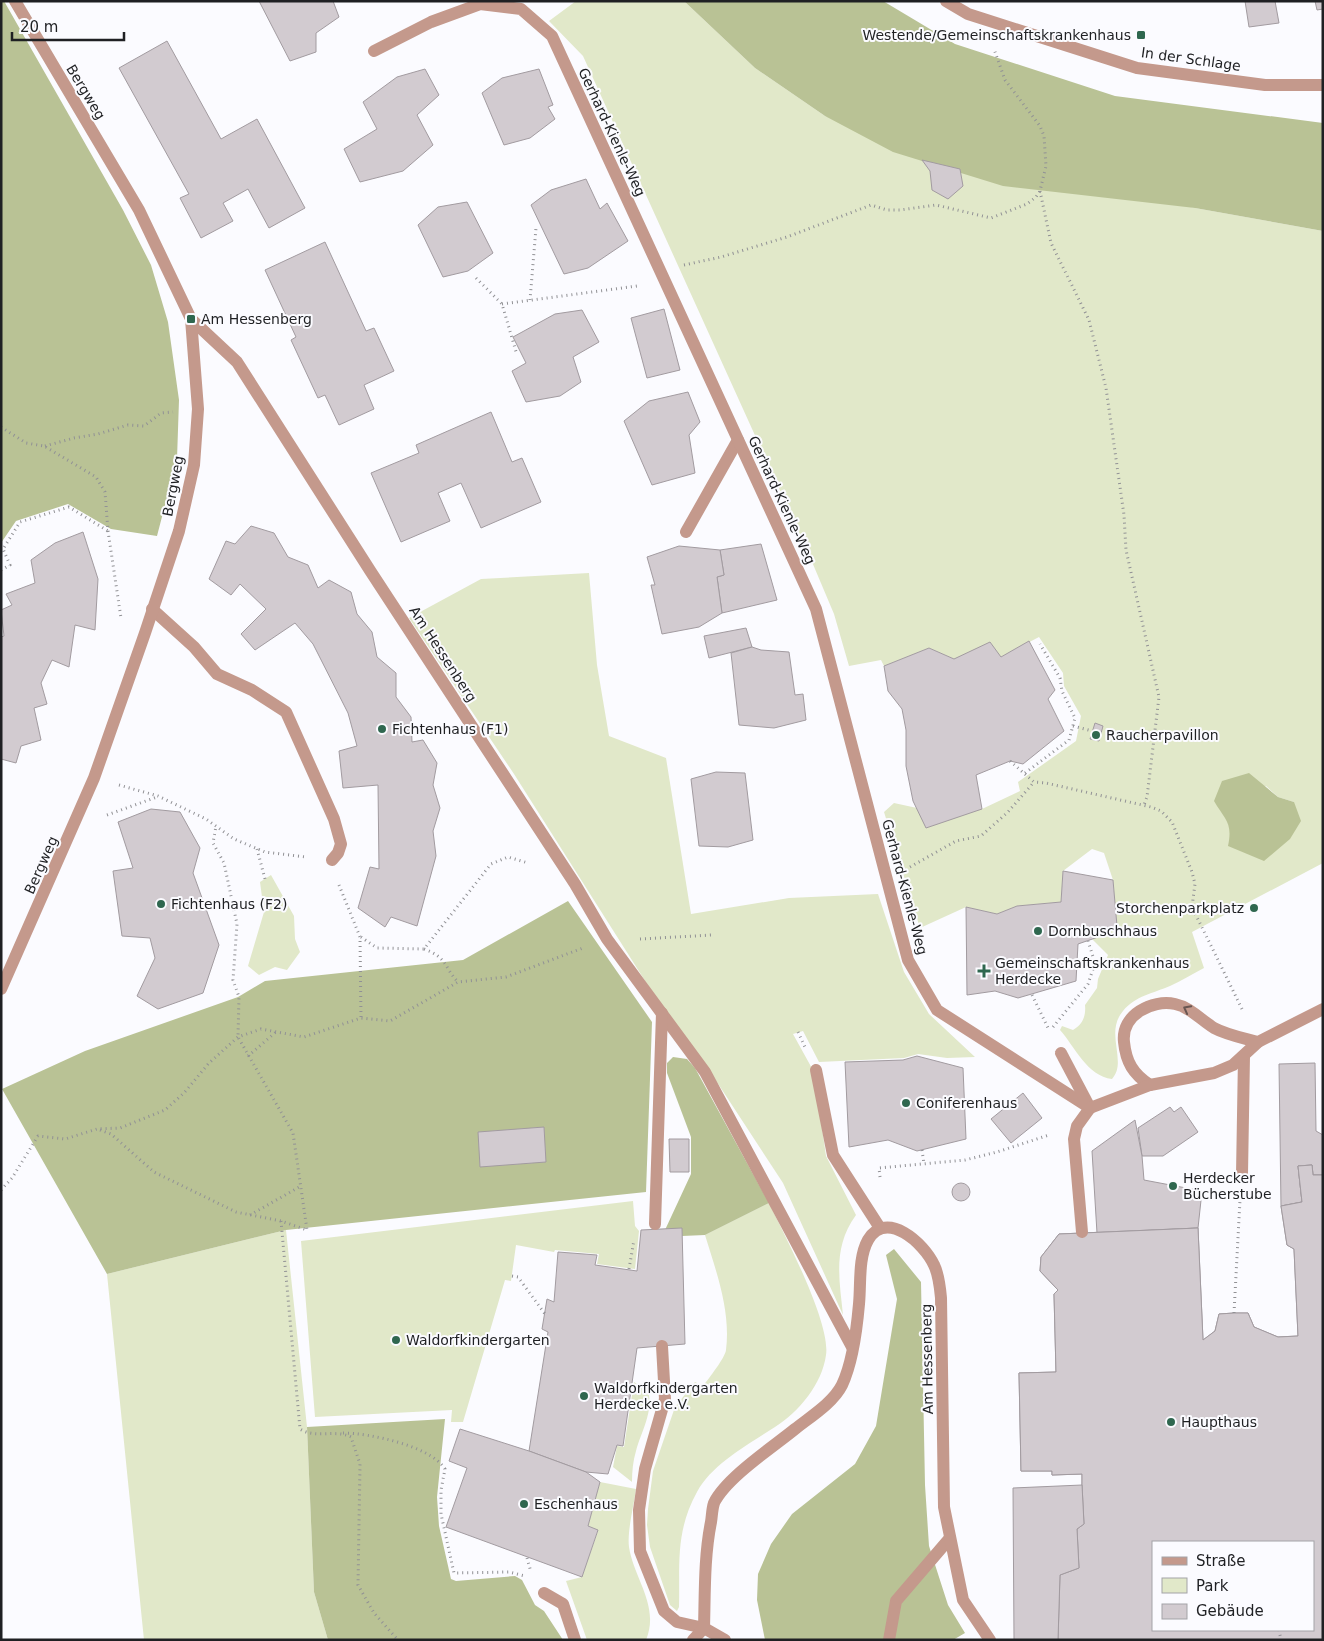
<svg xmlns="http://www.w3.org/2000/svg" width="1324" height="1641" font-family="'DejaVu Sans',sans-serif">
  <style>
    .green { fill: #e1e8c9; fill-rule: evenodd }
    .forest { fill: #b9c295 }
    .building { fill: #d2cbd0; stroke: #a29ba0; fill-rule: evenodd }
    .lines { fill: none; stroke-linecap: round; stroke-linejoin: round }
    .path { stroke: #919195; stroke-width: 3; stroke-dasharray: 1 4; stroke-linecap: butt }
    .service { stroke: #c4998c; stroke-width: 12 }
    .minor { stroke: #c4998c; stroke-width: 12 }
    .oneway { stroke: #695652 }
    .poi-dot { fill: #2f674f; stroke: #fbfbff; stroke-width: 2 }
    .labels { text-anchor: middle; stroke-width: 4; stroke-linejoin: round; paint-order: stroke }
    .poi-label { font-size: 14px; fill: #1f2023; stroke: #fbfbff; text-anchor: start }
    .street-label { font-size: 14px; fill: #1f2023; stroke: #fbfbff }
  </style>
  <rect width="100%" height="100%" fill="#fbfbff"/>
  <g class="green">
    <path d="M576 1H684L755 68 825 116 1195 208 1323 231V863L1192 932 1204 968C1192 974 1181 981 1170 986 1154 993 1135 996 1123 1011 1104 1033 1128 1062 1112 1079 1087 1076 1075 1047 1060 1030L1062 1026 1073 1030C1083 1024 1086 1016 1085 1005L1097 988 1098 979 1108 955 1092 939 1117 926 1113 880 1104 853 1092 849 1063 871 1061 902 1017 906 997 914 966 907 920 928 884 812 894 803 917 808 982 809 1020 791 1018 782 1076 741 1081 716 1064 686 1063 673 1039 637 1001 657 954 659 929 648 884 666 881 660 849 666 834 614 807 550 583 56 549 21ZM1266 786 1278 797 1294 802 1230 836V827L1225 816Z"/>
    <path d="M589 573 597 665 609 736 666 758 691 914 789 898 878 894 904 972 929 1014 975 1057 947 1058 918 1054 904 1058 819 1062 803 1031 793 1034 814 1072 826 1156 856 1215C833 1247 839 1277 843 1315L783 1183 713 1076 680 1036 514 774 409 618 481 579Z"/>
    <path d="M271 875 294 916 295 939 300 952 287 970 275 967 259 975 248 966 264 912 260 882Z"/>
    <path d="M633 1201 635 1226 639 1231 635 1269 597 1264 599 1254 555 1250 554 1252 516 1245 511 1281 505 1280 463 1422H451L452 1410 315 1417 301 1241Z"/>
    <path d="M769 1203C784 1234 831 1323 826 1355 822 1384 799 1412 775 1427 749 1444 712 1464 697 1492 675 1532 680 1564 679 1607L677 1611 670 1605 650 1547 647 1525 648 1509 653 1471 675 1407 695 1382 703 1386C709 1378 725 1358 726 1350 731 1311 716 1271 705 1235Z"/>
    <path d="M286 1230 307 1427 314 1592 328 1640H144L107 1274Z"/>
    <path d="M634 1382 648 1391C654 1411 641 1432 636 1451 633 1461 632 1471 632 1482L613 1467 617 1446 624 1447Z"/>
    <path d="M600 1482 636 1489C634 1505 627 1531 629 1547 634 1579 660 1606 646 1640H587L566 1581 582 1577 598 1531 588 1526Z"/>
  </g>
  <g class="forest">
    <path d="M1 1H4L123 210 151 265 168 322 179 400 177 459 157 536 111 529 68 504 16 521 1 543Z"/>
    <path d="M684 1H883L955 44 1115 96 1323 123V231L1195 208 1003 186 893 152 825 116 755 68Z"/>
    <path d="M1249 773 1278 797 1294 802 1301 821 1290 839 1264 861 1228 846C1233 822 1225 820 1214 801L1222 781Z"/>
    <path d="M568 901 652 1022 646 1192 286 1230 107 1274 2 1089 85 1051 238 997 265 981 463 960Z"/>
    <path d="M673 1057 687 1059 695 1068 769 1203 705 1235 682 1236V1228L665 1230 691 1174V1137L667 1073V1063Z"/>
    <path d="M894 1249 921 1282 925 1485 929 1546 948 1605 965 1633 953 1640H765L757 1600 758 1574 771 1544 792 1514 855 1464 876 1426 897 1299 886 1255Z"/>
    <path d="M445 1419 437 1497 439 1526 451 1579 456 1581 515 1576 522 1580 535 1605 544 1611 563 1640H328L314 1592 307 1427Z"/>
  </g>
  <g class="building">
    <path d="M259 1H333L339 17 316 33V52L290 61Z"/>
    <path d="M1245 1H1275L1279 23 1249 27Z"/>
    <path d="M1315 1H1323V9L1317 10Z"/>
    <path d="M167 41 221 139 257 119 305 208 269 228 248 189 223 203 233 221 201 238 180 198 189 194 119 68Z"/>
    <path d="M425 69 439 95 417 115 433 145 403 171 360 182 344 149 377 129 363 102 397 77Z"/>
    <path d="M539 69 553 105 548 107 555 119 530 138 504 145 482 93 502 78Z"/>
    <path d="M922 160 960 169 963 186 948 199 932 190 930 171Z"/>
    <path d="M586 179 600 209 607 203 628 241 588 268 564 274 531 205 551 190Z"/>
    <path d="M467 202 493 253 468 271 443 277 418 225 438 207Z"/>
    <path d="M325 242 366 331 374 328 394 371 364 385 374 409 339 425 325 395 318 398 291 340 296 337 265 270Z"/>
    <path d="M664 309 680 370 647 378 631 318Z"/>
    <path d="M582 310 599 342 573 357 581 382 560 396 526 402 512 371 526 363 513 337 555 314Z"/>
    <path d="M688 392 700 422 689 435 695 473 652 485 624 421 649 401Z"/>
    <path d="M491 412 512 462 522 458 541 502 481 528 461 483 438 493 450 521 401 542 371 473 419 453 416 445Z"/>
    <path d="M251 526 274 533 288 557 308 565 318 588 329 580 351 592 357 614 372 632 377 657 396 673V697L411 717 412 742 423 740 437 763 433 785 440 808 433 831 436 856 417 926 391 917 385 927 358 908 370 867 379 869 378 785 343 788 339 751 357 746 348 713 313 644 295 623 255 650 241 634 266 609 240 584 231 595 209 579 226 541 235 544Z"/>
    <path d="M83 532 98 579 95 630 75 625 69 667 52 660 41 683 47 704 34 708 41 740 21 746 16 763 1 759V637L4 636 1 610 12 605 6 594 35 583 31 560 55 543Z"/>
    <path d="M761 544 777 600 722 613 717 577 724 575 720 550Z"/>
    <path d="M679 546 720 550 724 575 717 577 722 613 699 627 662 634 651 585H655L647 557Z"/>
    <path d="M746 628 752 647 709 658 704 636Z"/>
    <path d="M1029 641 1055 690 1048 699 1064 731 1023 764 1010 761 976 775 982 809 926 828 913 801 906 766V730L902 709 888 691 884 666 929 648 954 659 990 642 1001 657Z"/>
    <path d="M752 647 761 650 789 652 795 695 803 694 806 720 774 728 739 725 731 653Z"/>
    <path d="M1095 723 1103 726 1099 741 1090 739Z"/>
    <path d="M716 772 745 773 753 840 728 847 699 846 691 779Z"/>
    <path d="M151 809 180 812 200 848 193 873 219 945 203 993 158 1009 137 996 155 958 150 938 122 936 113 871 133 868 118 822Z"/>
    <path d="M1063 871 1113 880 1117 926 1101 936 1078 944 1076 981 1018 998 995 991 967 995 966 907 997 914 1017 906 1061 902Z"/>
    <path d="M917 1056 963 1068 966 1139 917 1151 888 1140 849 1147 845 1062 903 1060Z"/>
    <path d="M1315 1063 1316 1131 1323 1135V1175H1313L1312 1165 1298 1166 1302 1202 1281 1206 1279 1064Z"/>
    <path d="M1023 1093 1042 1118 1011 1143 991 1119Z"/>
    <path d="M1170 1107 1174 1112 1181 1107 1198 1132 1163 1156H1142L1138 1128Z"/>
    <path d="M1135 1120 1142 1156 1144 1180 1202 1191 1198 1228 1097 1233 1092 1151Z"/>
    <path d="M544 1127 546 1162 480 1167 478 1132Z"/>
    <path d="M669 1139H689V1172H670Z"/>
    <path d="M1312 1165 1313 1175H1323V1566H1313V1542H1249L1226 1540V1542H1153V1630H1229V1640H1058L1060 1575 1079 1568 1077 1529 1084 1524 1082 1485V1474L1052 1475V1471H1021L1019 1373 1056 1372 1054 1294 1058 1290 1040 1271 1041 1257 1059 1234 1198 1228 1203 1340 1215 1331 1219 1314 1234 1313H1248L1254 1327 1278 1337 1298 1336 1294 1249 1287 1245 1281 1206 1302 1202 1298 1166ZM1204 1462 1205 1513 1110 1516 1109 1465Z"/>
    <path d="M1312 1165 1313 1175H1323V1640H1058L1060 1575 1079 1568 1077 1529 1084 1524 1082 1485V1474L1052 1475V1471H1021L1019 1373 1056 1372 1054 1294 1058 1290 1040 1271 1041 1257 1059 1234 1198 1228 1203 1340 1215 1331 1219 1314 1234 1313H1248L1254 1327 1278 1337 1298 1336 1294 1249 1287 1245 1281 1206 1302 1202 1298 1166ZM1153 1542H1313V1630H1153Z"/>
    <circle cx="961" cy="1192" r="9"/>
    <path d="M682 1228 685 1344 637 1348 623 1446 617 1445 608 1474 586 1472 529 1451 548 1332 542 1329 547 1299 554 1302 558 1252 597 1255 595 1265 637 1271 641 1230Z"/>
    <path d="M460 1429 529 1451 586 1472 600 1482 588 1526 598 1530 582 1577 446 1527 467 1468 449 1461Z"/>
    <path d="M1082 1485 1084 1524 1077 1529 1079 1568 1060 1575 1058 1640H1014L1013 1488Z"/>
  </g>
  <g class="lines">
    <g class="path">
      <path d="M1040 191 1051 243 1089 320 1106 388 1124 515 1126 550 1159 697 1147 797 1144 805"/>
      <path d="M684 265 721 257 787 237 871 205 887 210H900L936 205 991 218 1027 204 1036 197 1040 191 1046 166 1044 136 1040 126 1005 80 994 49"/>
      <path d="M476 278 502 304 517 355"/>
      <path d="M530 300 536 228"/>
      <path d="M502 304 637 286"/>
      <path d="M1 427 26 443 44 446 96 477 105 492 108 531 121 618"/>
      <path d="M45 446 74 438 98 434 128 425 144 426 161 413 173 412"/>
      <path d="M1 570 10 565 3 549 20 522 69 507 108 531"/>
      <path d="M1073 726 1092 731"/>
      <path d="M1010 761 1034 782 1046 783 1151 807 1161 811 1172 822 1192 872 1195 884 1192 907 1243 1011"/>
      <path d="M1025 773 1069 740 1075 718 1062 691 1060 678 1040 644"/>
      <path d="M119 785 158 796 206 819 234 839 265 852 306 857"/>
      <path d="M107 815 157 797"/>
      <path d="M257 849 265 879"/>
      <path d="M910 867 956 841 981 836 1008 812 1034 782"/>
      <path d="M339 885 360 937 361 1018"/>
      <path d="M361 937 377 948 424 949 491 864 508 857 528 863"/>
      <path d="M640 939 712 935"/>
      <path d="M424 949C448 958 443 966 458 982"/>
      <path d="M1032 995 1049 1030"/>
      <path d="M1053 1027 1088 984 1095 963 1088 941"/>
      <path d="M798 1032 805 1047"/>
      <path d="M248 1056 276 1032"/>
      <path d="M100 1130 111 1134 154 1172 236 1212 281 1221 307 1230 293 1133 238 1037 239 997 233 980 237 924 224 863 213 843 216 826"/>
      <path d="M922 1150 924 1164"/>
      <path d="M880 1177 879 1168 965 1160 997 1152 1049 1135"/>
      <path d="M1 1190 12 1178 38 1136 65 1139 97 1129 120 1128 165 1110 184 1093 209 1063 238 1037 261 1029 304 1037 361 1018 390 1021 458 982 506 977 583 948"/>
      <path d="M250 1215 301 1186"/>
      <path d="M281 1221 300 1429C315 1439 335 1429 351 1437L360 1464 358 1585 374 1613 398 1640"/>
      <path d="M629 1269 634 1240"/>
      <path d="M512 1276 518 1277 545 1314"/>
      <path d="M1234 1313 1240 1200"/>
      <path d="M343 1433C369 1433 431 1446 445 1469L441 1490V1514L454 1573 509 1572 525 1576"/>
      <path d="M527 1558 531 1572"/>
      <path d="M1279 1630 1281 1640"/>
    </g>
    <g class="service">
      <path d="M686 532 738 440"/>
      <path d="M152 609 194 647 217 674 252 690 286 712 334 819 341 844 338 853 332 860"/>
      <path d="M816 1070 833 1155 880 1228"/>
      <path d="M1242 1174 1244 1056"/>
      <path d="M1082 1232 1074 1139 1077 1126 1090 1108"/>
      <path d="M662 1346 665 1399 645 1469 639 1510 640 1551 664 1611 677 1622 704 1628"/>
      <path d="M544 1593 563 1604 575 1640"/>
      <path d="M889 1640 896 1601 950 1538"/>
    </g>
    <g class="minor">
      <path d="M946 1 968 14 1137 68 1265 85H1323"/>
      <path d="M374 51 431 22 480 4 521 9 552 36 816 609 908 960 937 1010 1090 1108"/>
      <path d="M191 319 237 362 371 572 575 884 607 939 705 1072 852 1347"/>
      <path d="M1 989 94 778 145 633 179 531 194 465 198 409 191 319 139 210 15 1"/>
      <path d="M1061 1053 1089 1106"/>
      <path d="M1150 1085C1133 1074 1126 1062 1124 1042 1121 1015 1152 999 1175 1004 1190 1007 1201 1020 1214 1028 1227 1035 1243 1038 1258 1042L1323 1009"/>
      <path d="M1090 1108 1150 1085 1214 1073 1233 1065 1258 1042"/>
      <path d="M655 1224 662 1013"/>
      <path d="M704 1628 725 1640"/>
      <path d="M693 1640 704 1628C705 1593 704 1557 711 1522 712 1516 712 1509 714 1503 726 1478 773 1447 795 1429 810 1417 833 1403 842 1385 852 1364 857 1327 859 1304 861 1284 858 1258 868 1240 886 1209 924 1243 934 1265 939 1275 940 1287 941 1298L944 1507 963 1600 990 1640"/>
    </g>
  </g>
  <defs><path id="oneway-chevron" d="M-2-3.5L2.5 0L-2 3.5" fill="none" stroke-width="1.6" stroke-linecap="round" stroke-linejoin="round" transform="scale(1.25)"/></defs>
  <use class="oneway" href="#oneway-chevron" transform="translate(1187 1009) rotate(-152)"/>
  <g class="poi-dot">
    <rect x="1136" y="30" width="10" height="10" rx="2.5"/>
    <rect x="186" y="314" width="10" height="10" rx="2.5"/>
    <circle cx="382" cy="729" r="5"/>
    <circle cx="1096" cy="735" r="5"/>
    <circle cx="161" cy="904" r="5"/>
    <circle cx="1254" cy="908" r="5"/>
    <circle cx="1038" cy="931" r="5"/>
    <path d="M981.5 963.5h5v5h5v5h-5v5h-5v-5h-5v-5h5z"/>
    <circle cx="906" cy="1103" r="5"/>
    <circle cx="1173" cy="1186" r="5"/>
    <circle cx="396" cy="1340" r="5"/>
    <circle cx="584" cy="1396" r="5"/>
    <circle cx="1171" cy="1422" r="5"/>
    <circle cx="524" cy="1504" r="5"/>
  </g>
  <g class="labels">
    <g class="poi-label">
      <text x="1131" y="40" text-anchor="end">Westende/Gemeinschaftskrankenhaus</text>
      <text x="201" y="324">Am Hessenberg</text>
      <text x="392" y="734">Fichtenhaus (F1)</text>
      <text x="1106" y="740">Raucherpavillon</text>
      <text x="171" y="909">Fichtenhaus (F2)</text>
      <text x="1244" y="913" text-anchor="end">Storchenparkplatz</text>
      <text x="1048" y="936">Dornbuschhaus</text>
      <text x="995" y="968">Gemeinschaftskrankenhaus<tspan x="995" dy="16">Herdecke</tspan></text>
      <text x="916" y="1108">Coniferenhaus</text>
      <text x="1183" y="1183">Herdecker<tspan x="1183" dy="16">Bücherstube</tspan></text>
      <text x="406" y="1345">Waldorfkindergarten</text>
      <text x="594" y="1393">Waldorfkindergarten<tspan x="594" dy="16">Herdecke e.V.</tspan></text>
      <text x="1181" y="1427">Haupthaus</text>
      <text x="534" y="1509">Eschenhaus</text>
    </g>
    <g class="street-label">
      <text transform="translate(1191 59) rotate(8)" y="5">In der Schlage</text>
      <text transform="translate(86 92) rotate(59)" y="5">Bergweg</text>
      <text transform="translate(612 132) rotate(65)" y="5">Gerhard-Kienle-Weg</text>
      <text transform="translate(173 486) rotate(-79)" y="5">Bergweg</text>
      <text transform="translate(782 500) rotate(65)" y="5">Gerhard-Kienle-Weg</text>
      <text transform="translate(443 654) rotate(57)" y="5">Am Hessenberg</text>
      <text transform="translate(41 865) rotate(-66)" y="5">Bergweg</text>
      <text transform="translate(905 887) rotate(75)" y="5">Gerhard-Kienle-Weg</text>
      <text transform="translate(927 1359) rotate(-91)" y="5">Am Hessenberg</text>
    </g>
  </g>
  <rect width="1324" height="1641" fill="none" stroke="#1f2023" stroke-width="5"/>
  <rect x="1152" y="1541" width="162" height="90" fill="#fbfbff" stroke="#a3a3a7"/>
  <rect x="1162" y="1557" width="25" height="8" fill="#c4998c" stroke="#a3a3a7"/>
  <text x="1196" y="1566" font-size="15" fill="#1f2023">Straße</text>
  <rect x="1162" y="1578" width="25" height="15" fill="#e1e8c9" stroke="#a3a3a7"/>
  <text x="1196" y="1591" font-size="15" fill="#1f2023">Park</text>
  <rect x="1162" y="1604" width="25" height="15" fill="#d2cbd0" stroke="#a3a3a7"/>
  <text x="1196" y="1616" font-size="15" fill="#1f2023">Gebäude</text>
  <path d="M12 32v8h112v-8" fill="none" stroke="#1f2023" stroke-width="2.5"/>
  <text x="20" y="32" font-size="15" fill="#1f2023" stroke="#fbfbff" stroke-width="4" paint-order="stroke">20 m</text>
</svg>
